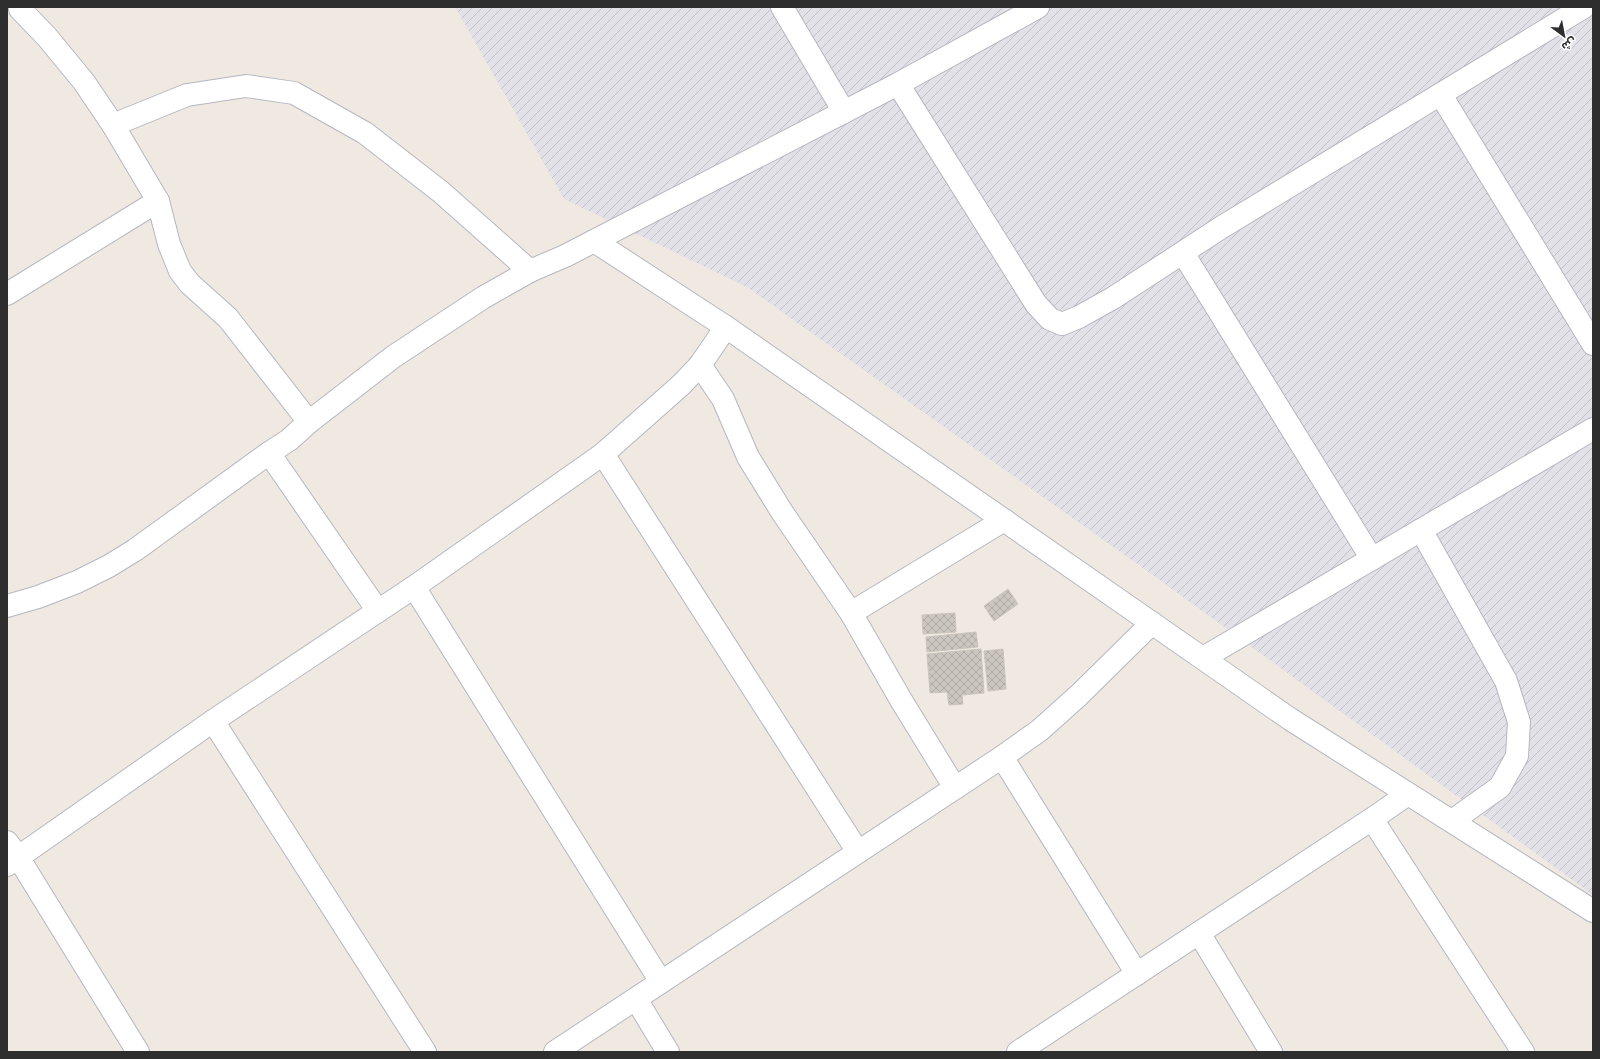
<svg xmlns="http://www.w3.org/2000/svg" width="1600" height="1059" font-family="'Work Sans','Noto Sans Arabic',sans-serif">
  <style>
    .industrial { fill: url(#industrial-furrows) }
    .building { fill: url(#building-cross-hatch); stroke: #cbc5ba }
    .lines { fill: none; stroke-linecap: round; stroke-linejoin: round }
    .minor-casing { stroke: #b4b7c1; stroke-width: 24 }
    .minor { stroke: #fff; stroke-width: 22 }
  </style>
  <defs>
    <pattern id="industrial-furrows" width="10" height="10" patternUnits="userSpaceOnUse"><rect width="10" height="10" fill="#e3e1e8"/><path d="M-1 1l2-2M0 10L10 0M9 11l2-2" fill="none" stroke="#c3c1c7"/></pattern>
    <pattern id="building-cross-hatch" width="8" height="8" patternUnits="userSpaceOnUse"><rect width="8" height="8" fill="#cbc7bf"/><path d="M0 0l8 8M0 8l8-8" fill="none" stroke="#afaba4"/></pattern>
  </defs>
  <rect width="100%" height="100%" fill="#efe9e1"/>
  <path class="industrial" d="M455 7H1593V895L1150 573 747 287 564 199Z"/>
  <g class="building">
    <path d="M1008 589 1018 604 994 621 984 606Z"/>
    <path d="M955 613 956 632 923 634 922 615Z"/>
    <path d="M976 632 978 647 927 652 926 637Z"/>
    <path d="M981 649 984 693 962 695 963 704 949 705 947 692 930 693 927 654Z"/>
    <path d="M1003 649 1006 689 988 691 984 651Z"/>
  </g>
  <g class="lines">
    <defs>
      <g id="minor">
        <path d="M20 7V9L47 37 84 82 113 125 158 201 169 244 180 271 190 284 228 318 309 422"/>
        <path d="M782 7 844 112"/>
        <path d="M898 84 1036 304 1050 319 1062 324 1079 317 1113 298 1222 227 1584 7"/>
        <path d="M1441 95 1593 344"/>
        <path d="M113 125 187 95 246 86 294 93 365 133 441 192 530 271"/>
        <path d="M594 241 726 327 1290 719 1593 911"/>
        <path d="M1183 253 1372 559"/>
        <path d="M7 294 158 201"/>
        <path d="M700 365 723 399 748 457 782 512 851 613 901 700 955 788"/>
        <path d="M269 453 378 611"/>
        <path d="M603 454 858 852"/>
        <path d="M1421 530 1506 681 1519 722 1517 756 1500 787 1452 821"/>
        <path d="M414 587 661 982"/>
        <path d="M7 606 38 597 77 582 109 566 135 550 269 453 289 440 309 422 393 357 446 322 484 297 530 271 565 256 898 84 1038 7"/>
        <path d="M851 613 1004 520"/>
        <path d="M1203 658 1593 429"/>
        <path d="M213 721 425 1052"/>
        <path d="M1002 757 1137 974"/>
        <path d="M1372 819 1523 1052"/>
        <path d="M7 842 18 857 138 1052"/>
        <path d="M7 865 213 721 414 587 603 454 681 385 700 365 726 327"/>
        <path d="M1199 933 1271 1052"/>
        <path d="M636 999 668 1052"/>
        <path d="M555 1052 1002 757 1040 730 1079 695 1152 623"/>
        <path d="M1018 1052 1372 819 1408 794"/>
      </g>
    </defs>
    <use href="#minor" class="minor-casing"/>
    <use href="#minor" class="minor"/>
  </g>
  <rect width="1600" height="1059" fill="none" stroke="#2e2e2e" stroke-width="16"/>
  <g transform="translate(1564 36) rotate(148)" stroke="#ffffff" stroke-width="3" paint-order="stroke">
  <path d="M0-3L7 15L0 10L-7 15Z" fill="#2e2e2e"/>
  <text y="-6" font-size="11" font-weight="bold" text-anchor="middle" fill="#2e2e2e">ش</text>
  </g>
</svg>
